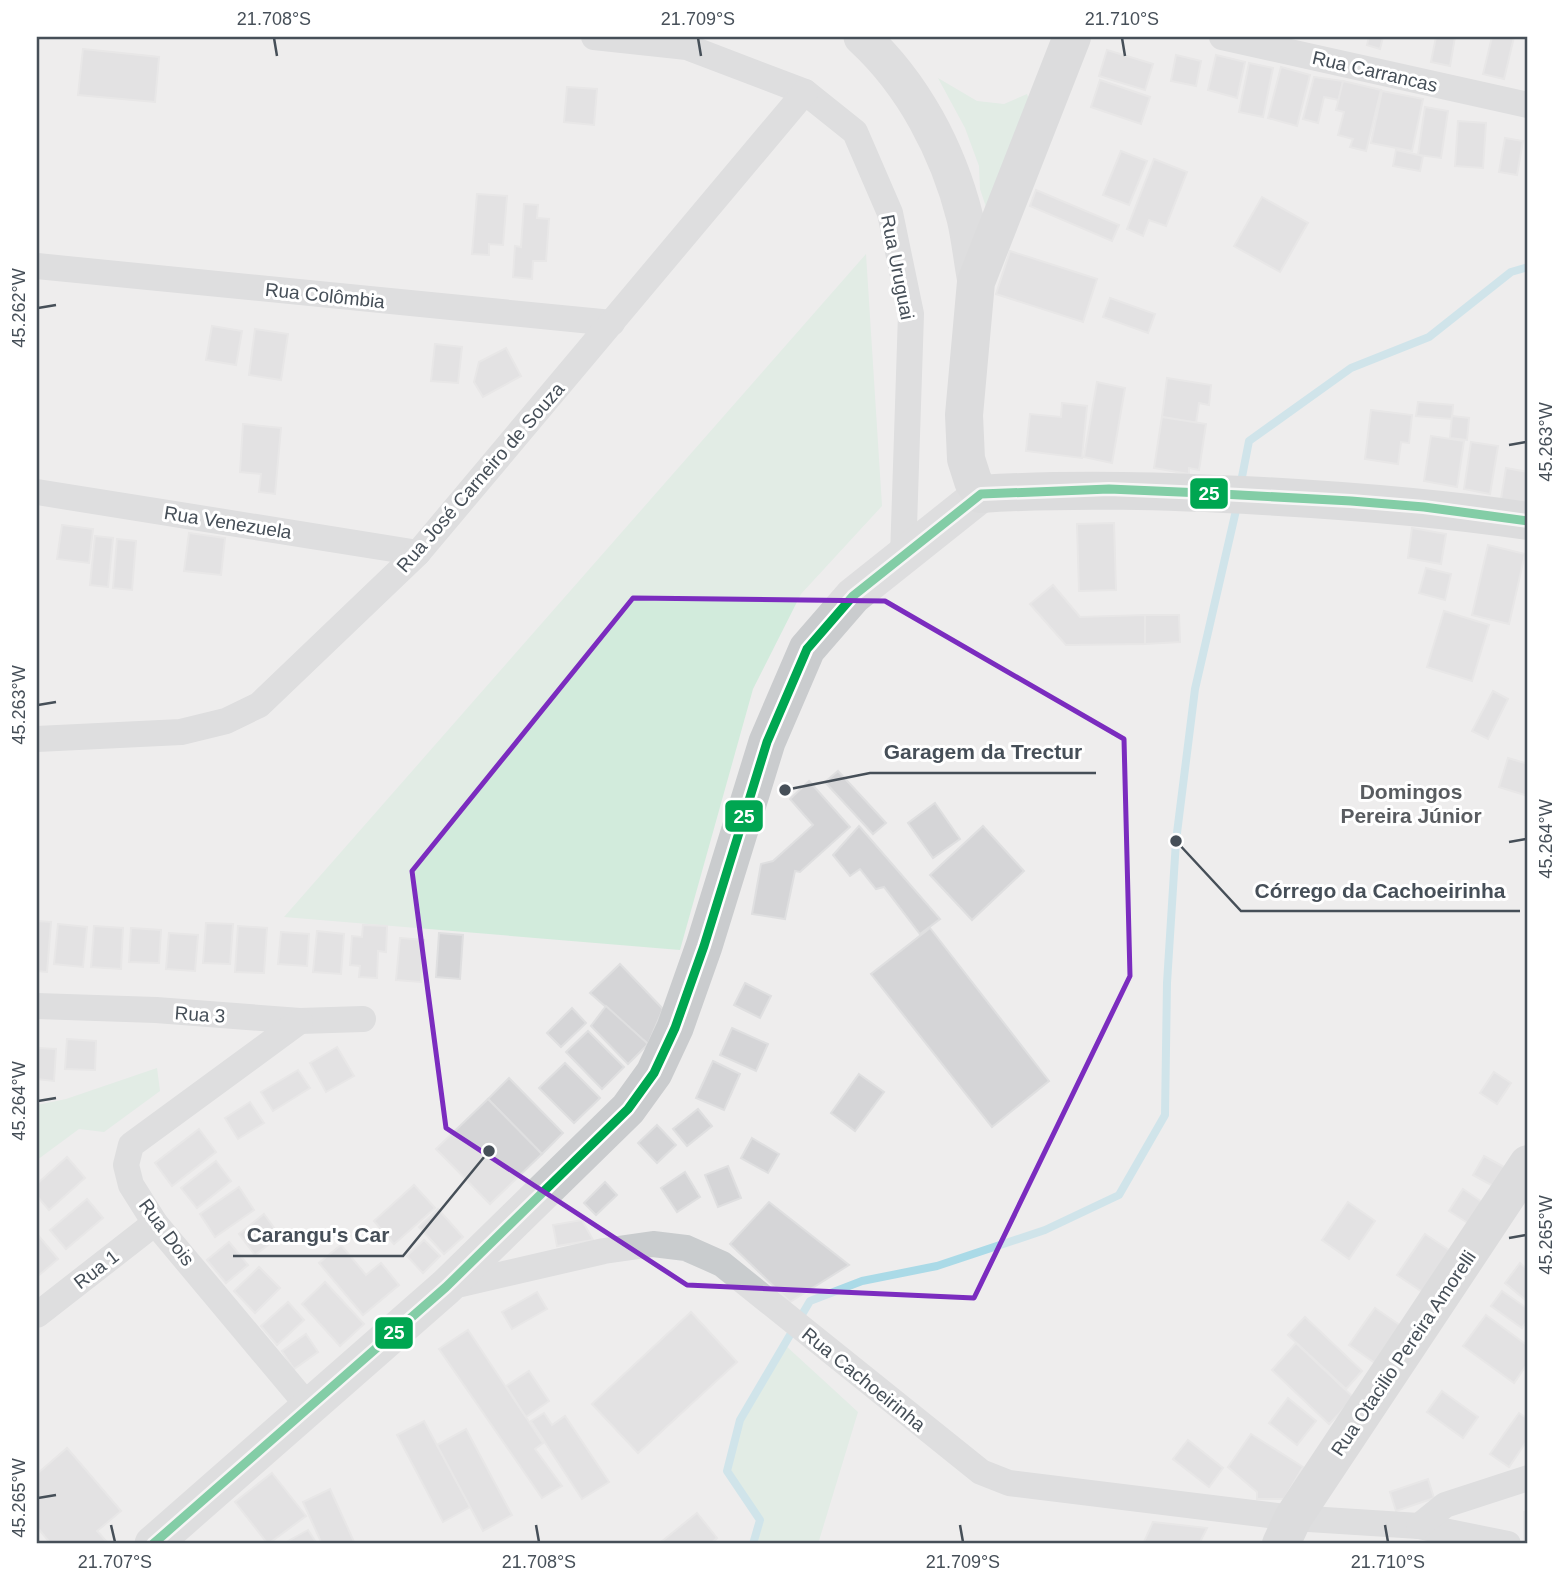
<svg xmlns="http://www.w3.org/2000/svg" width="1565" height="1581" font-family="Arial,sans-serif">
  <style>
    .green { fill: #d2ebdc }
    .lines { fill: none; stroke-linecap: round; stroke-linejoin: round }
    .stream { stroke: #aadae7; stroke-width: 8 }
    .building { fill: #d5d5d7; stroke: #dfdfe0; stroke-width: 2 }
    .minor { stroke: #c9ccce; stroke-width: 26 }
    .secondary { stroke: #caccce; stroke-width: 37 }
    .primary { stroke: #c5c8ca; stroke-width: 38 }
    .bus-1-casing { stroke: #fff; stroke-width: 14 }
    .bus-1 { stroke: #00a651; stroke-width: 9 }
    .marked { fill: none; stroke: #7b2cbf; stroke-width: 5; stroke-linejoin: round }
    .ticks { fill: none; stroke: #464f58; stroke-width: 2.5 }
    .labels { text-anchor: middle; stroke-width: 6; stroke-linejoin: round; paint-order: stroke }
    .street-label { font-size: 19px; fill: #464f58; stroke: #fff }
    .neighbourhood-label { font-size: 21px; font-weight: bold; fill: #595c60; stroke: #fff }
    .leader { fill: none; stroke: #464f58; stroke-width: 2.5 }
    .callout-dot { fill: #464f58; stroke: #fff; stroke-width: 2.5 }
    .callout-label { font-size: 21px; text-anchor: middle; font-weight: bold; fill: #464f58; stroke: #fff; stroke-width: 6; stroke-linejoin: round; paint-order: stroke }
    .line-badge { stroke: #fff; stroke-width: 2.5 }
    .badge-label { font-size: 19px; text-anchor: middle; font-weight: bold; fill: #fff }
    .neatline { fill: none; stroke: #464f58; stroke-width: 2.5 }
    .ticks-label { font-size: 18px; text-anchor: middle; fill: #464f58 }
  </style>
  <rect width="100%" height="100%" fill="#eeeded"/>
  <g class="green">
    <path d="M938 78 977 101 1004 104 1027 94 1032 108 987 210 980 189 979 166 965 128Z"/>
    <path d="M866 254 882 506 801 594 753 689 680 950 284 917Z"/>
    <path d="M157 1068 160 1091 104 1132 79 1129 37 1160V1105L66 1099Z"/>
    <path d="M785 1345 858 1412 818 1544H753L760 1520 727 1471 740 1420Z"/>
  </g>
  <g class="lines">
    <g class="stream">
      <path d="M1240 487 1249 441 1351 368 1429 337 1511 272 1528 267"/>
      <path d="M753 1544 760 1520 727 1471 740 1420 810 1301 862 1281 937 1266 1045 1230 1119 1195 1165 1115 1167 983 1176 841 1195 689 1237 506"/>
    </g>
  </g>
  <g class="building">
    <path d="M1369 37H1383L1380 49 1367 45Z"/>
    <path d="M1436 37H1455L1450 66 1431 62Z"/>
    <path d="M1492 37H1514L1504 79 1483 74Z"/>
    <path d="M83 49 159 57 155 102 78 95Z"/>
    <path d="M1107 50 1153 64 1145 90 1099 76Z"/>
    <path d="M1176 55 1201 61 1196 86 1171 81Z"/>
    <path d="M1216 55 1245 62 1237 98 1208 90Z"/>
    <path d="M1249 63 1273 68 1263 117 1239 112Z"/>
    <path d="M1281 67 1310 75 1297 126 1268 118Z"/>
    <path d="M1314 77 1343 81 1339 100 1324 97 1318 123 1303 119Z"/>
    <path d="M1100 80 1150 97 1141 124 1091 107Z"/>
    <path d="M1343 81 1381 90 1366 151 1350 147 1353 139 1338 135 1344 112 1336 110Z"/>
    <path d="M567 87 597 89 594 125 564 122Z"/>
    <path d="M1382 91 1423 99 1412 151 1371 143Z"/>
    <path d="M1425 107 1448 111 1441 158 1418 155Z"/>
    <path d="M1458 121 1486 123 1483 168 1455 166Z"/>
    <path d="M1505 138 1523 141 1517 175 1499 172Z"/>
    <path d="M1396 150 1423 156 1420 171 1393 166Z"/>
    <path d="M1121 151 1147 161 1129 205 1103 195Z"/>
    <path d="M1154 159 1187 172 1166 226 1149 220 1143 236 1127 229Z"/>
    <path d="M1036 190 1119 225 1112 241 1030 206Z"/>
    <path d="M477 194 507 196 503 245 489 244V255L472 254Z"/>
    <path d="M1262 197 1308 223 1280 272 1234 246Z"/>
    <path d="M524 204 538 205 537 218 549 219 546 261H533L532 279 513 277 515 246 521 247Z"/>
    <path d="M1010 251 1097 279 1083 322 996 294Z"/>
    <path d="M1110 298 1155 314 1148 333 1103 317Z"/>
    <path d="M212 326 242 331 236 365 206 360Z"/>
    <path d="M255 329 288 334 281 380 249 375Z"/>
    <path d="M435 344 462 347 458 383 431 381Z"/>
    <path d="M506 348 521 376 483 397 474 382 479 362Z"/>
    <path d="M1167 378 1211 385 1209 405 1199 403 1196 423 1162 417Z"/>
    <path d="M1097 382 1125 388 1112 463 1084 457Z"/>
    <path d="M1418 402 1453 405 1452 419 1416 416Z"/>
    <path d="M1062 403 1087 406 1082 458 1026 451 1030 414 1061 417Z"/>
    <path d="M1371 410 1412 415 1409 443 1401 442 1398 464 1365 459Z"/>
    <path d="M1452 416 1469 418 1467 440 1450 438Z"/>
    <path d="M1162 417 1206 424 1199 470 1189 468V474L1154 468Z"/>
    <path d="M243 424 281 428 275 494 259 492 261 474 240 472Z"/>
    <path d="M1431 436 1464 441 1457 487 1424 481Z"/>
    <path d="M1471 442 1498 446 1490 494 1464 489Z"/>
    <path d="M1506 468 1528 472V503L1501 499Z"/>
    <path d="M1114 523 1116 590 1079 591 1077 524Z"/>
    <path d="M62 525 93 529 89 563 57 559Z"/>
    <path d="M1412 528 1446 534 1441 564 1408 558Z"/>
    <path d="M189 533 225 538 221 575 184 571Z"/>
    <path d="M95 536 113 538 108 587 90 585Z"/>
    <path d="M117 539 136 541 132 590 113 588Z"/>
    <path d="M1488 545 1525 554 1509 624 1472 615Z"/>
    <path d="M1426 568 1451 574 1445 600 1419 593Z"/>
    <path d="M1053 585 1080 617 1145 615V644L1066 645 1030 604Z"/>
    <path d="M1444 611 1489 625 1472 681 1427 667Z"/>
    <path d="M1145 615H1179L1180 642 1145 644Z"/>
    <path d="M1493 691 1508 699 1488 739 1472 731Z"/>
    <path d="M1508 758 1528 764V796L1499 787Z"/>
    <path d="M838 771 886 823 873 834 825 782Z"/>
    <path d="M809 781 850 827 800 872 795 871 785 919 752 914 761 864 773 861 813 825 790 799Z"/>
    <path d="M935 803 960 839 933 858 908 823Z"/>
    <path d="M859 826 940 919 920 934 884 887 876 889 860 869 850 876 833 855Z"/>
    <path d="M983 826 1024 871 972 920 930 875Z"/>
    <path d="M37 921 51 922 47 972 37 971Z"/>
    <path d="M206 923 233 924 230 964 203 963Z"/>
    <path d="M58 924 87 927 83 967 54 964Z"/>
    <path d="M363 925 387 926 386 952 378 951 377 978 359 977 360 966 350 965 352 936 362 937Z"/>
    <path d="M94 926 123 928 121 969 91 967Z"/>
    <path d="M238 926 267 928 264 973 235 972Z"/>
    <path d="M131 928 161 930 159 963 129 962Z"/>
    <path d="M930 928 1049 1081 992 1127 871 974Z"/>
    <path d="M317 931 344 934 341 974 313 972Z"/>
    <path d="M281 932 309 934 307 966 278 964Z"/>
    <path d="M169 933 198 935 195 971 166 969Z"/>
    <path d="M439 933 463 935 460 979 436 977Z"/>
    <path d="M400 938 424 940 421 982 396 980Z"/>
    <path d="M620 964 663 1009 648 1044 590 993Z"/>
    <path d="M745 983 771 996 760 1018 734 1005Z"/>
    <path d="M606 1006 648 1044 628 1064 591 1026Z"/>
    <path d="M572 1008 586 1023 561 1047 547 1033Z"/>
    <path d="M732 1028 768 1044 756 1071 720 1055Z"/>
    <path d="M588 1031 624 1067 602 1089 566 1052Z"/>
    <path d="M67 1039 96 1041 95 1070 65 1069Z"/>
    <path d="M337 1047 354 1076 326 1092 310 1063Z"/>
    <path d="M37 1048 56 1049 54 1081 37 1079Z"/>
    <path d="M713 1061 740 1074 724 1110 696 1098Z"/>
    <path d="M565 1063 600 1098 574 1123 539 1088Z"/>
    <path d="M298 1070 310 1088 273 1111 261 1092Z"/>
    <path d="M1494 1072 1511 1083 1497 1104 1480 1093Z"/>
    <path d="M859 1074 884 1092 855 1131 831 1113Z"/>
    <path d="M509 1078 563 1133 542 1154 488 1099Z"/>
    <path d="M488 1099 542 1154 490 1204 436 1149Z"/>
    <path d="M250 1102 264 1123 238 1139 225 1118Z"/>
    <path d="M698 1109 712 1126 687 1146 673 1129Z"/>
    <path d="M657 1125 676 1145 657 1163 638 1143Z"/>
    <path d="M199 1129 216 1152 172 1186 155 1163Z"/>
    <path d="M752 1138 779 1154 768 1173 741 1158Z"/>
    <path d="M1484 1156 1513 1172 1502 1191 1473 1175Z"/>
    <path d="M67 1157 85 1178 49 1210 37 1196V1184Z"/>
    <path d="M216 1161 231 1181 197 1208 181 1188Z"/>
    <path d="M728 1166 741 1198 718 1207 705 1175Z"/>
    <path d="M685 1172 700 1197 677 1212 661 1188Z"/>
    <path d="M605 1182 617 1195 596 1215 584 1203Z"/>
    <path d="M414 1185 435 1208 394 1244 374 1221Z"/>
    <path d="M239 1187 254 1210 215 1237 200 1214Z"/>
    <path d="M1463 1189 1488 1206 1474 1227 1449 1211Z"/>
    <path d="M87 1199 103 1218 66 1249 50 1230Z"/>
    <path d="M769 1202 849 1265 790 1302 730 1244Z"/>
    <path d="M1348 1202 1375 1221 1349 1259 1322 1240Z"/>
    <path d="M438 1209 463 1237 444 1254 419 1227Z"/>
    <path d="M264 1214 280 1236 255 1255 239 1234Z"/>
    <path d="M582 1220 593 1240 557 1246 553 1225Z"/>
    <path d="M37 1234 58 1259 38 1276 37 1275Z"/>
    <path d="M1425 1234 1452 1252 1424 1293 1397 1275Z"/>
    <path d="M424 1240 440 1256 423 1273 407 1256Z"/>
    <path d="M229 1242 248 1265 226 1283 207 1260Z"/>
    <path d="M341 1245 366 1275 381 1263 399 1285 363 1315 319 1263Z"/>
    <path d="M1520 1263 1528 1270V1302L1505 1283Z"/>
    <path d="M259 1267 280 1288 255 1313 234 1291Z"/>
    <path d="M325 1282 364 1324 340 1346 302 1304Z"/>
    <path d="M1502 1291 1528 1309V1319L1522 1328 1491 1306Z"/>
    <path d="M537 1292 547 1309 512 1329 502 1312Z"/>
    <path d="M288 1302 304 1320 277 1345 261 1326Z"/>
    <path d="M1375 1308 1404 1328 1378 1365 1349 1345Z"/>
    <path d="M691 1312 737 1362 638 1453 592 1404Z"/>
    <path d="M1486 1315 1528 1346V1363L1514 1383 1463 1346Z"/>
    <path d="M1305 1317 1362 1371 1346 1389 1288 1335Z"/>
    <path d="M468 1330 543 1443 535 1449 562 1486 542 1498 439 1349Z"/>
    <path d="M306 1334 318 1352 294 1369 282 1351Z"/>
    <path d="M1296 1343 1354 1398 1329 1424 1272 1370Z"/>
    <path d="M529 1371 549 1401 526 1417 506 1386Z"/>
    <path d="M1442 1391 1478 1417 1463 1438 1427 1412Z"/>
    <path d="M1288 1398 1316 1421 1297 1445 1269 1423Z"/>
    <path d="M544 1413 552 1425 565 1416 609 1482 582 1499 531 1421Z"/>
    <path d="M1519 1413 1528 1419V1439L1509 1467 1490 1454Z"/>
    <path d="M424 1421 470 1507 443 1522 397 1435Z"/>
    <path d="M466 1429 512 1515 483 1531 437 1445Z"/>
    <path d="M1251 1434 1303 1467 1284 1499H1257V1492L1228 1467Z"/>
    <path d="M1188 1440 1223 1468 1209 1487 1173 1459Z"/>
    <path d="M67 1448 121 1511 97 1531 107 1542 104 1544H51L37 1527V1474Z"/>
    <path d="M272 1473 306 1516 268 1544 235 1502Z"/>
    <path d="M1428 1479 1434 1498 1396 1511 1390 1492Z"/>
    <path d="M330 1489 355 1544H322L303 1502Z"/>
    <rect x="1524" y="1512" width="4" height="32"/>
    <path d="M697 1513 717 1538 710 1544H662L661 1542Z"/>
    <path d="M1153 1522 1207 1528 1199 1544H1143Z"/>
    <path d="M308 1530 317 1544H283Z"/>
  </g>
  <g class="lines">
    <g class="minor">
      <path d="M594 37 687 47 805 92 855 132 890 213 911 314 903 557"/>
      <path d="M1222 37 1528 105"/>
      <path d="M37 266 612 323"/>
      <path d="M37 492 418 553"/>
      <path d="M37 739 181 732 226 721 259 705 418 553 805 92"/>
      <path d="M37 1006 156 1010 300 1021 363 1019"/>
      <path d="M300 1021 131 1145 126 1165 131 1185 155 1223 309 1407"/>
      <path d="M448 1287 604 1251 653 1244 686 1248 722 1264 981 1472 1009 1483 1293 1518 1419 1526 1508 1544"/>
      <path d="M37 1315 155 1223"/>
      <path d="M1419 1526 1445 1505 1528 1478"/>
    </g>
    <g class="secondary">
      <path d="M862 37C913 84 948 150 965 218 970 239 972 261 976 282"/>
      <path d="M153 1544 446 1287 628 1109 654 1073 675 1028 704 946 767 742 807 649 853 596 981 494"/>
    </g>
    <g class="primary">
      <path d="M1072 37 976 282 964 415 966 459 973 481 981 494C1076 488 1169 491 1263 496 1352 501 1440 508 1528 521"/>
      <path d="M1281 1544 1293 1518 1528 1164"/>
    </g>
    <defs>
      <path id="bus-1" d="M153 1544 446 1287 628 1109 654 1073 675 1028 704 946 767 742 807 649 853 596 981 494 1109 489 1203 493 1351 501 1424 507 1528 521"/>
    </defs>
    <use href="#bus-1" class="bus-1-casing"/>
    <use href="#bus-1" class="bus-1"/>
  </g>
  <path d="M0 0H1565V1581H0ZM633 598 885 601 1124 739 1130 976 974 1298 687 1285 446 1128 412 871Z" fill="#eeeded" fill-opacity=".55" fill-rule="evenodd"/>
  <path class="marked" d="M633 598 885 601 1124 739 1130 976 974 1298 687 1285 446 1128 412 871Z"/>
  <path class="ticks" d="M274 38 277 56M698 38 701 56M1122 38 1125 56M38 308 56 305M1509 445 1526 442M38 705 56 702M1509 842 1526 839M38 1101 56 1098M1509 1238 1526 1235M38 1498 56 1495M111 1525 115 1542M536 1525 539 1542M960 1525 963 1542M1385 1525 1388 1542"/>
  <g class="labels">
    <g class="street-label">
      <text transform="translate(1375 71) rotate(13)" y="7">Rua Carrancas</text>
      <text transform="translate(898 267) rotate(79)" y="7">Rua Uruguai</text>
      <text transform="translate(325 295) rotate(6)" y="7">Rua Colômbia</text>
      <text transform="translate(480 477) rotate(-49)" y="7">Rua José Carneiro de Souza</text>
      <text transform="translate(228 522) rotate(9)" y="7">Rua Venezuela</text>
      <text transform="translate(200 1014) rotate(4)" y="7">Rua 3</text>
      <text transform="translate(167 1232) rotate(53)" y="7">Rua Dois</text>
      <text transform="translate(96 1269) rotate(-38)" y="7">Rua 1</text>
      <text transform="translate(1403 1353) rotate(-56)" y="7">Rua Otacilio Pereira Amorelli</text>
      <text transform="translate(864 1379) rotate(39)" y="7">Rua Cachoeirinha</text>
    </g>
    <g class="neighbourhood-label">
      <text x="1411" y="799">Domingos<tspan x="1411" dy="24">Pereira Júnior</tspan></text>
    </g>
  </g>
  <path class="leader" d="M785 790L870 773H1096M1176 841L1241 911H1520M489 1151L403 1256H233"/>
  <g class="callout-dot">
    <circle cx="785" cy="790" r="7"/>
    <circle cx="1176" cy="841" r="7"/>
    <circle cx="489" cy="1151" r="7"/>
  </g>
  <g class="callout-label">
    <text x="983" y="759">Garagem da Trectur</text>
    <text x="1380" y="898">Córrego da Cachoeirinha</text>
    <text x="318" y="1242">Carangu's Car</text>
  </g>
  <g class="line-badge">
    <rect x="1189" y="477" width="40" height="33" rx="7" fill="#00a651"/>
    <rect x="724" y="799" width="40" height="34" rx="7" fill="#00a651"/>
    <rect x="374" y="1316" width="40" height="34" rx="7" fill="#00a651"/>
  </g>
  <g class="badge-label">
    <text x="1209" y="500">25</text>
    <text x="744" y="823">25</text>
    <text x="394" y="1339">25</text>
  </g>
  <rect width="1565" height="1581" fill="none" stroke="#ffffff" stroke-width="77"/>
  <rect x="38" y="38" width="1488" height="1504" class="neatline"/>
  <g class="ticks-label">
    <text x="274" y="25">21.708°S</text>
    <text x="698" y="25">21.709°S</text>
    <text x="1122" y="25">21.710°S</text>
    <text transform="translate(19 308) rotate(-90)" y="6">45.262°W</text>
    <text transform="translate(1546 442) rotate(-90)" y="6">45.263°W</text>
    <text transform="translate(19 705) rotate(-90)" y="6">45.263°W</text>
    <text transform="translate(1546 839) rotate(-90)" y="6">45.264°W</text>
    <text transform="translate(19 1101) rotate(-90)" y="6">45.264°W</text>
    <text transform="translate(1546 1235) rotate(-90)" y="6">45.265°W</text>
    <text transform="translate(19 1498) rotate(-90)" y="6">45.265°W</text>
    <text x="115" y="1568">21.707°S</text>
    <text x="539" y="1568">21.708°S</text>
    <text x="963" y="1568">21.709°S</text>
    <text x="1388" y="1568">21.710°S</text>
  </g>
</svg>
